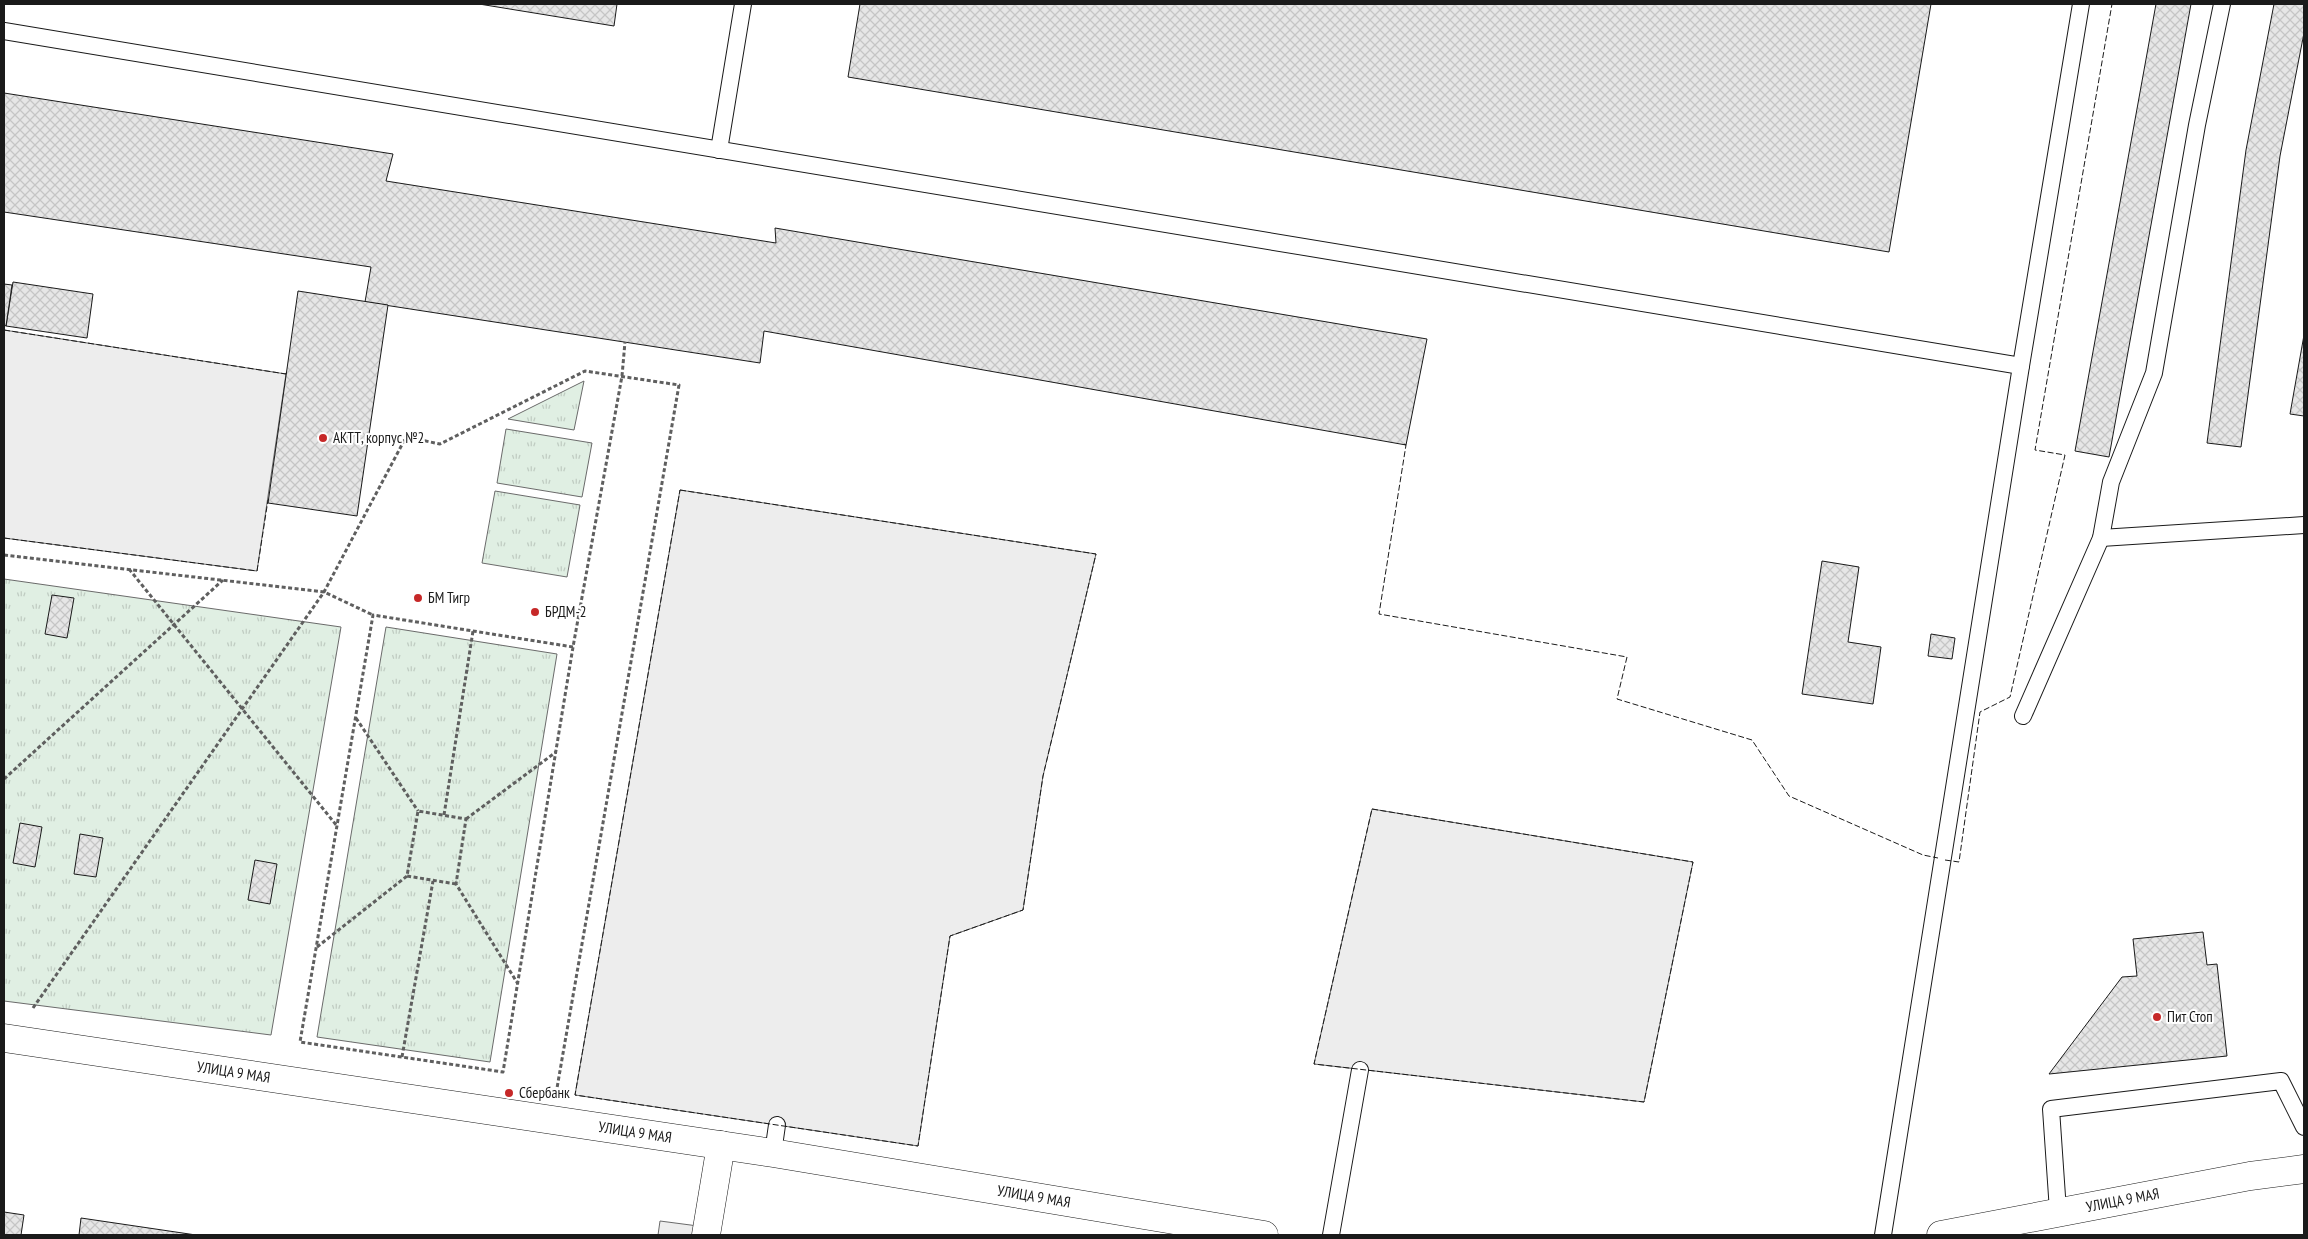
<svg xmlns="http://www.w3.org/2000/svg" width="2308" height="1239" font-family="'PT Sans Narrow',sans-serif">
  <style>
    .grass { fill: url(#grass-tufts); stroke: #6a6a6a }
    .parking { fill: #ededed; stroke: #6a6a6a }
    .building { fill: url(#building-cross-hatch); stroke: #1a1a1a }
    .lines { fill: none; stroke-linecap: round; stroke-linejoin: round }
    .lane-casing { stroke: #1a1a1a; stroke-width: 18 }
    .secondary-casing { stroke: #1a1a1a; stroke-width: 29 }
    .path { stroke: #5f5f5f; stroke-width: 3; stroke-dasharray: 4 2.5; stroke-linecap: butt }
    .lane { stroke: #fff; stroke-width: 16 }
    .secondary { stroke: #fff; stroke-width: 28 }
    .fence { stroke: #1a1a1a; stroke-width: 1; stroke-dasharray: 6 2.5; stroke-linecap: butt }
    .poi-dot { fill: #c62828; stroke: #fff; stroke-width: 2 }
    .labels { text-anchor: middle; stroke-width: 4; stroke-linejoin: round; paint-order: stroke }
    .poi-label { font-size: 15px; fill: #1a1a1a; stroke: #fff; text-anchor: start }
    .street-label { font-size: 15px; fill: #1a1a1a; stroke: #fff }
  </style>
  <defs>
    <pattern id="grass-tufts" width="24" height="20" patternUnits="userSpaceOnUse" patternTransform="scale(1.25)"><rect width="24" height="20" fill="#e0efe3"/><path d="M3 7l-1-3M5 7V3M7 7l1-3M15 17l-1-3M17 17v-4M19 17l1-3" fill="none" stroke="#c0ccc2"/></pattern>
    <pattern id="building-cross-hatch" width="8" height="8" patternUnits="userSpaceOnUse" patternTransform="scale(1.25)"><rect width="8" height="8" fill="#e6e6e6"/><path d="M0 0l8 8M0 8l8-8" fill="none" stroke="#c5c5c5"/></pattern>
  </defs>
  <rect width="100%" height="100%" fill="#fff"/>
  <g class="grass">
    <path d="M584 381 574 430 508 419Z"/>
    <path d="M506 429 592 443 582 497 497 483Z"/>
    <path d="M495 491 580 505 567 577 482 563Z"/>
    <path d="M4 579 341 627 271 1035 4 1001Z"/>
    <path d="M386 627 557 654 490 1062 317 1037Z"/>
  </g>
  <g class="parking">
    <path d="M4 330 286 374 257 571 4 538Z"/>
    <path d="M680 490 1096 554 1043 776 1023 910 950 936 918 1146 575 1095Z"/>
    <path d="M1372 809 1693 862 1644 1102 1314 1064Z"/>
    <path d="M660 1221 698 1226 696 1235H658Z"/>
  </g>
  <g class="building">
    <path d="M479 4H617L614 26Z"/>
    <path d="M860 4H1931L1889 252 848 77Z"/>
    <path d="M2156 4H2191L2109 457 2075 451Z"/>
    <path d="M2274 4H2304V33L2280 156 2241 447 2207 443 2246 150Z"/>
    <path d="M4 93 393 154 386 181 776 243 775 228 1427 339 1406 445 764 331 760 363 365 302 371 267 4 212Z"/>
    <path d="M13 282 93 294 87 338 6 326Z"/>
    <path d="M4 284 12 285 6 326 4 325Z"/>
    <path d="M298 291 388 305 357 516 268 503Z"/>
    <path d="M2304 335V416L2290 414Z"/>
    <path d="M1822 561 1859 567 1848 642 1881 647 1873 704 1802 694Z"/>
    <path d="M52 595 74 598 67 638 45 634Z"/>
    <path d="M1931 634 1955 638 1952 659 1928 656Z"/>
    <path d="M20 823 42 827 35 867 13 863Z"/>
    <path d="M80 834 103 838 96 877 74 874Z"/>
    <path d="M255 860 277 864 270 904 248 900Z"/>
    <path d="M2203 932 2207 965 2217 964 2227 1056 2049 1074 2122 977 2137 976 2133 939Z"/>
    <path d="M4 1212 24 1215 21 1235H4Z"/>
    <path d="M81 1218 196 1235H79Z"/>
  </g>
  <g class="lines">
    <defs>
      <g id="lane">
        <path d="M4 31 2021 366 2081 4"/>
        <path d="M719 150 743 4"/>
        <path d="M2101 538 2304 525"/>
        <path d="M2023 716 2101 538 2111 482 2154 373 2197 125 2222 4"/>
        <path d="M773 1153 777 1125"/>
        <path d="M2058 1211 2051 1109 2281 1081 2304 1127"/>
        <path d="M1331 1235 1360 1070"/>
        <path d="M1883 1235 2021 366"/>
      </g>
      <g id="secondary">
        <path id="s1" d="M4 1038 773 1153 1264 1235"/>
        <path d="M706 1235 721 1145"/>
        <path id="s2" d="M1941 1235 2250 1176 2304 1169"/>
      </g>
    </defs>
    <use href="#lane" class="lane-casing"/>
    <use href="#secondary" class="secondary-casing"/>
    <g class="path">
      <path d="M4 555 324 592 373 615"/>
      <path d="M129 569 337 826"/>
      <path d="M573 647 373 615 300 1042 503 1072 573 647 622 376 625 342"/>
      <path d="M356 718 418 811"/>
      <path d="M4 779 223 580"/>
      <path d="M444 815 473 631"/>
      <path d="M466 819 556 752"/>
      <path d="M456 884 407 876 418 811 466 819 456 884 518 984"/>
      <path d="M317 947 407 876"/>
      <path d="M33 1008 324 592 406 437 440 444 585 371 679 385 557 1088"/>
      <path d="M402 1057 433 881"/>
    </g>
    <use href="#lane" class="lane"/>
    <use href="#secondary" class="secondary"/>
    <g class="fence">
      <path d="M4 330 286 374V372"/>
      <path d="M1404 444 1406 445 1379 614 1627 657 1617 699 1752 740 1789 796 1923 855 1938 858"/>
      <path d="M680 490 1096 554 1043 776 1023 910 950 936 918 1146 575 1095Z"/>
      <path d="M4 538 257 571 268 500"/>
      <path d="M1372 809 1693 862 1644 1102 1314 1064Z"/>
      <path d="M1945 860 1959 862 1980 712 2010 697 2065 455 2035 450 2112 4"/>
    </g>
  </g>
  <g class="poi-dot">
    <circle cx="323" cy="438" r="5"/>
    <circle cx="418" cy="598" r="5"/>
    <circle cx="535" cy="612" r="5"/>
    <circle cx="2157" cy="1017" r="5"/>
    <circle cx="509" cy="1093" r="5"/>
  </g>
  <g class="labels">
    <g class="poi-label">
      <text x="333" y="443">АКТТ, корпус №2</text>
      <text x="428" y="603">БМ Тигр</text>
      <text x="545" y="617">БРДМ-2</text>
      <text x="2167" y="1022">Пит Стоп</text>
      <text x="519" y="1098">Сбербанк</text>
    </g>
    <g class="street-label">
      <text dy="5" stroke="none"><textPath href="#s1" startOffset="232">УЛИЦА 9 МАЯ</textPath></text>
      <text dy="5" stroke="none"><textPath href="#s1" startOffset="638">УЛИЦА 9 МАЯ</textPath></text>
      <text dy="5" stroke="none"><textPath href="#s1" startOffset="1042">УЛИЦА 9 МАЯ</textPath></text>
      <text dy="5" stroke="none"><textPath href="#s2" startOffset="185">УЛИЦА 9 МАЯ</textPath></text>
    </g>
  </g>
  <rect width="2308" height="1239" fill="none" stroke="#1a1a1a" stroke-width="10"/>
</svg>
